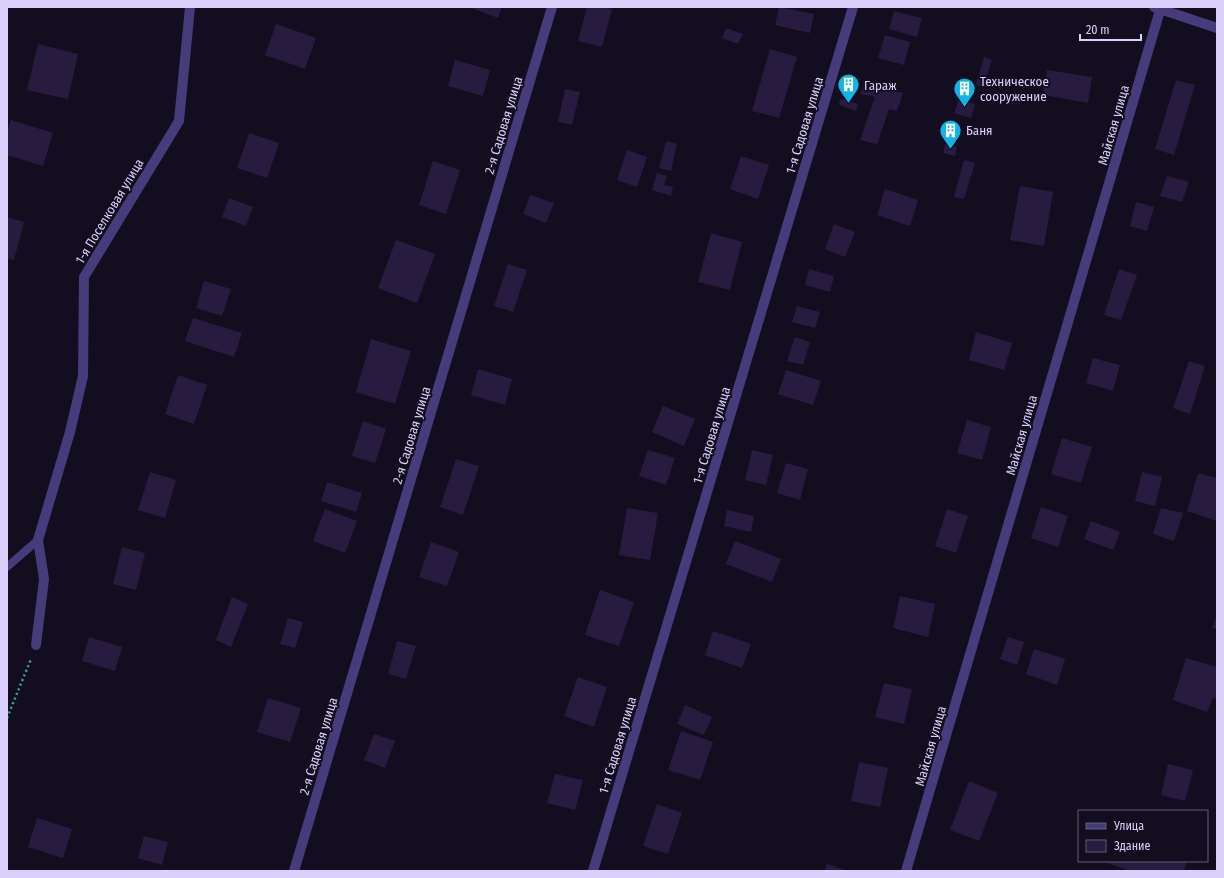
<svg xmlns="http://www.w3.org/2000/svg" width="1224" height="878" font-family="'Fira Sans Condensed',sans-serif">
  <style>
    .building { fill: #271b3f }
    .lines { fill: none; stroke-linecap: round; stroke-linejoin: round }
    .path { stroke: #36a1a9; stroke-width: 2.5; stroke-dasharray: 2 3; stroke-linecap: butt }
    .service { stroke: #473c7b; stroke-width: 8 }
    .minor { stroke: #473c7b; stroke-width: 10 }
    .tertiary { stroke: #473c7b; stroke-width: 10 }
    .labels { text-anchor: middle; stroke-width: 4; stroke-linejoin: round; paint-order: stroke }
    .poi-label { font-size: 13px; fill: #dbd0fc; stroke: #130e1f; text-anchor: start }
    .street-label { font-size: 13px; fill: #dbd0fc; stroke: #130e1f }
  </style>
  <rect width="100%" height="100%" fill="#130e1f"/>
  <g class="building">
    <path d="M469 7H502L498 18Z"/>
    <path d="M587 7H604L612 9 602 47 578 41Z"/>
    <path d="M779 7 814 14 810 33 775 25Z"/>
    <path d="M894 11 922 18 917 37 889 29Z"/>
    <path d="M276 24 316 38 305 69 265 55Z"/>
    <path d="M726 28 743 34 738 44 722 38Z"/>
    <path d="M885 35 910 42 904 65 878 58Z"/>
    <path d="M38 44 78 54 68 99 27 90Z"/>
    <path d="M770 49 797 57 779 118 752 111Z"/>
    <path d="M984 57 992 60 983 87 976 85Z"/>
    <path d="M455 60 490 70 483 96 448 86Z"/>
    <path d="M1047 70 1092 77 1088 103 1043 95Z"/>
    <path d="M1176 80 1195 85 1174 155 1155 149Z"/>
    <path d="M864 83 903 93 897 111 889 109 877 144 860 140 875 97 860 94Z"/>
    <path d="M565 89 580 92 572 125 558 122Z"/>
    <path d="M840 99 858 104 856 111 839 105Z"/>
    <path d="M959 99 975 104 971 118 954 113Z"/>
    <path d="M11 120 53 133 43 166 7 155V133Z"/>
    <path d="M249 133 279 143 267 178 237 168Z"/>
    <path d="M666 141 677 144 671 171 659 168Z"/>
    <path d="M945 144 957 147 955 156 943 153Z"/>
    <path d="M627 150 647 157 637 187 617 180Z"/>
    <path d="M741 156 769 165 758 199 730 189Z"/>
    <path d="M964 160 975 163 964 199 954 197Z"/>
    <path d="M433 161 460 170 446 214 419 205Z"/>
    <path d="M657 173 667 176 664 185 673 187 671 196 652 190Z"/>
    <path d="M1167 176 1189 182 1182 202 1160 196Z"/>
    <path d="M1020 186 1053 192 1044 246 1010 240Z"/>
    <path d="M885 189 918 200 910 226 877 215Z"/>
    <path d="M530 195 554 203 546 223 523 214Z"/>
    <path d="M229 198 253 207 246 226 222 217Z"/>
    <path d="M1136 202 1154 207 1147 231 1130 226Z"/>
    <path d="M7 217 24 222 14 260 7 258Z"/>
    <path d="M834 224 855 232 845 257 825 249Z"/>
    <path d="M711 233 742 242 730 290 698 282Z"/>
    <path d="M396 240 435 254 417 303 378 288Z"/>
    <path d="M508 264 527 270 513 312 494 306Z"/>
    <path d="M809 269 834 276 830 292 805 285Z"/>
    <path d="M1119 269 1137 275 1121 320 1104 315Z"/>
    <path d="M204 281 231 289 222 316 196 308Z"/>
    <path d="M797 306 820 312 815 328 792 322Z"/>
    <path d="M193 318 242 333 234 357 185 341Z"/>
    <path d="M976 332 1012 343 1004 370 969 360Z"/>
    <path d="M795 337 810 342 803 365 787 361Z"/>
    <path d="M371 339 411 351 395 404 356 392Z"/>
    <path d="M1093 358 1120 365 1113 391 1086 383Z"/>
    <path d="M1189 361 1205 366 1190 414 1173 408Z"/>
    <path d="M478 369 512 379 505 405 471 395Z"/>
    <path d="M786 370 821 381 813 405 778 394Z"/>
    <path d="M178 375 207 385 194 424 165 414Z"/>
    <path d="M663 406 695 419 684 446 652 432Z"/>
    <path d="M967 420 991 427 982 460 957 453Z"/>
    <path d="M363 421 386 429 375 463 352 456Z"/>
    <path d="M1062 438 1092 447 1081 483 1051 474Z"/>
    <path d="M648 450 675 458 666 485 639 476Z"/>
    <path d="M752 450 773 455 766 485 745 480Z"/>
    <path d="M456 459 479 466 463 515 440 507Z"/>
    <path d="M786 463 808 469 800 500 777 493Z"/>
    <path d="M150 472 176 480 165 518 138 510Z"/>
    <path d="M1142 472 1162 477 1155 506 1135 501Z"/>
    <path d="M1198 473 1217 478V521L1187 511Z"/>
    <path d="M327 482 362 493 356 512 321 501Z"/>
    <path d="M1041 507 1068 516 1058 547 1031 538Z"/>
    <path d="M627 508 658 513 650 560 619 555Z"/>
    <path d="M1161 508 1183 513 1174 541 1153 534Z"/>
    <path d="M325 509 357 521 345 553 313 541Z"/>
    <path d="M947 509 968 516 956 553 935 546Z"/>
    <path d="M727 510 754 516 751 532 724 526Z"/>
    <path d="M1091 521 1120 532 1113 550 1084 539Z"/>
    <path d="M735 541 781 559 772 582 726 564Z"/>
    <path d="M431 542 459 552 447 586 419 577Z"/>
    <path d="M122 547 145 553 136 590 113 584Z"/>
    <path d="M600 590 634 602 619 646 585 635Z"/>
    <path d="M900 596 935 604 928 637 893 628Z"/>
    <path d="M232 597 248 604 231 647 216 640Z"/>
    <path d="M1217 614V629L1212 628Z"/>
    <path d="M288 618 303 622 295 648 280 644Z"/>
    <path d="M713 631 751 644 742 668 705 655Z"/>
    <path d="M89 637 122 647 115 671 82 661Z"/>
    <path d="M1008 637 1024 642 1017 665 1000 659Z"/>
    <path d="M397 641 416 646 406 679 388 674Z"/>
    <path d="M1034 649 1065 659 1057 685 1026 674Z"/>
    <path d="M1186 658 1217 667V699L1213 698 1207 712 1173 700Z"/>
    <path d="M578 677 607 687 594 727 564 716Z"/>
    <path d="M884 683 912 689 904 724 875 717Z"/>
    <path d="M268 698 301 708 290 742 257 732Z"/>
    <path d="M685 705 712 717 704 735 677 724Z"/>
    <path d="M681 731 713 742 700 780 668 770Z"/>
    <path d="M374 734 395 741 385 768 364 760Z"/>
    <path d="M859 762 888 768 880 807 851 801Z"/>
    <path d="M1168 764 1193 770 1185 801 1161 795Z"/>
    <path d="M555 774 583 780 575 810 547 803Z"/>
    <path d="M969 781 998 793 979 841 950 830Z"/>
    <path d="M657 804 682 813 668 854 643 846Z"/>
    <path d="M37 818 72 829 63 858 28 847Z"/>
    <path d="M144 836 168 842 162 865 138 858Z"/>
    <path d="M1102 861H1187L1184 871H1130Z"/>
    <path d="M827 864 848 871H825Z"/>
  </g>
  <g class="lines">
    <path class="path" d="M7 718 31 659"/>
    <path class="service" d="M7 567 38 540"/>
    <g class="minor">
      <path d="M36 645 44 579 38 540 70 432 83 376 84 277 179 121 190 7"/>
      <path d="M294 871 552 7"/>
      <path d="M593 871 853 7"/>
      <path d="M906 871 1161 7"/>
    </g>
    <path class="tertiary" d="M1154 7 1217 28"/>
  </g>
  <defs>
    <symbol id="building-pin" viewBox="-11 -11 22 30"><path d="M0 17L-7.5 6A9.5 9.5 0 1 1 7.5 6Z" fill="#10b5e7" stroke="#130e1f"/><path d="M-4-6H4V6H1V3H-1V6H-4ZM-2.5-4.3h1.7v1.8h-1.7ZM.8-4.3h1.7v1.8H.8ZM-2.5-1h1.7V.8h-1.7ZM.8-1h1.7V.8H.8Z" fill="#fff"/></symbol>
  </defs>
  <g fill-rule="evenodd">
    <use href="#building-pin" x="836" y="72" width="25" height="34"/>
    <use href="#building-pin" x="952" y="76" width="25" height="34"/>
    <use href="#building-pin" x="938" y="118" width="25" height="34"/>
  </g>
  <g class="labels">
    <g class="poi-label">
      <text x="980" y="86">Техническое<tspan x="980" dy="15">сооружение</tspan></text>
      <text x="864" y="90">Гараж</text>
      <text x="966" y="135">Баня</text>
    </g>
    <g class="street-label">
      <text transform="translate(503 125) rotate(-73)" y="5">2-я Садовая улица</text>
      <text transform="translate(804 125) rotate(-73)" y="5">1-я Садовая улица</text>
      <text transform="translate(1113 125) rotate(-74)" y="5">Майская улица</text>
      <text transform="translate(109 211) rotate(-59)" y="5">1-я Поселковая улица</text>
      <text transform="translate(411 435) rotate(-73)" y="5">2-я Садовая улица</text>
      <text transform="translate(711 435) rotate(-73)" y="5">1-я Садовая улица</text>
      <text transform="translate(1021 435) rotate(-74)" y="5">Майская улица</text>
      <text transform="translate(617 745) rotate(-73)" y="5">1-я Садовая улица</text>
      <text transform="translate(318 746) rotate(-73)" y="5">2-я Садовая улица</text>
      <text transform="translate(930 746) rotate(-74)" y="5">Майская улица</text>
    </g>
  </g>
  <rect width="1224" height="878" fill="none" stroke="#dbd0fc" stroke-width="16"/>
  <rect x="1078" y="810" width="130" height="52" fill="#130e1f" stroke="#635c77"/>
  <rect x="1086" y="823" width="20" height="6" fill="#473c7b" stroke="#635c77"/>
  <text x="1114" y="830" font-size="12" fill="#dbd0fc">Улица</text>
  <rect x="1086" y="840" width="20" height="12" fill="#271b3f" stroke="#635c77"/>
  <text x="1114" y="850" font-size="12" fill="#dbd0fc">Здание</text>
  <path d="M1080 34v6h61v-6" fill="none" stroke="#dbd0fc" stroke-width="2"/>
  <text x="1086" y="34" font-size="12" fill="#dbd0fc" stroke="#130e1f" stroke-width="3" paint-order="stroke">20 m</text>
</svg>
